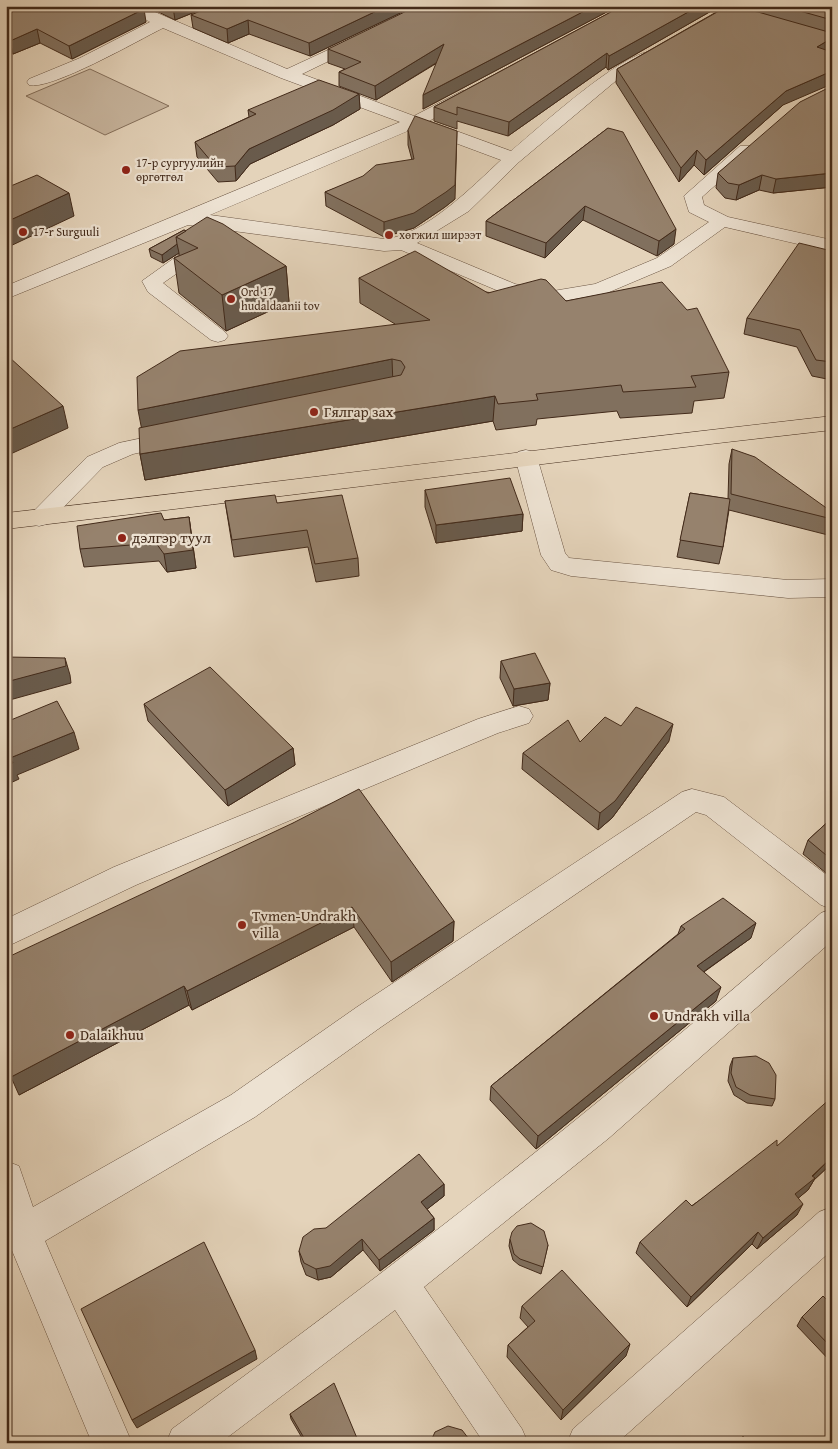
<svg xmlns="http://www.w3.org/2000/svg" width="838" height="1449" font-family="'Gentium Book Plus',serif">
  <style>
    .green { fill: #c8b69f; stroke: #85705c }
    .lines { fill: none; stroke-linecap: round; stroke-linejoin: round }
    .minor-casing { stroke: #6a5442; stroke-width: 1 }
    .major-casing { stroke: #422a1a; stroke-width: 1 }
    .minor { fill: #ede2d2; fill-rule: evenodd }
    .major { fill: #e4d3ba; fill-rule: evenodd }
    .wall { fill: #81705e; stroke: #422a1a }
    .shaded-wall { fill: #695b4c; stroke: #422a1a }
    .building { fill: #96826d; stroke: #422a1a }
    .poi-dot { fill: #8f2418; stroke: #ede2d2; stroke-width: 2 }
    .labels { text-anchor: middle; stroke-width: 4.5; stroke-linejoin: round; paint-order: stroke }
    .far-poi-label { font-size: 12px; fill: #422a1a; stroke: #ede2d2; text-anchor: start }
    .poi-label { font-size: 15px; fill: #422a1a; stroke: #ede2d2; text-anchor: start }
  </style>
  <rect width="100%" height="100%" fill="#e4d3ba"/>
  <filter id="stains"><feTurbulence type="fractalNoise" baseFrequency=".004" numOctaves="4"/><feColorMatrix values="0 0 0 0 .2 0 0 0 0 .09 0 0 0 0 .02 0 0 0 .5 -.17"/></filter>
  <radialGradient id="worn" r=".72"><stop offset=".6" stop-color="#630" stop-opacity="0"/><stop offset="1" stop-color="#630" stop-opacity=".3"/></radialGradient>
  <path class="green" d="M90 69 169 106 105 135 26 96Z"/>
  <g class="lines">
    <defs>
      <g id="minor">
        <path d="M121 6H141L287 69 356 37H366L369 40 366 43 302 74 414 116 462 91H474L476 94 474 97 429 121 511 151C534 132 629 45 655 52L657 55 655 58 618 79 519 162 469 211 417 243 515 284 547 292 595 284 657 258 709 222 689 212 684 196 740 146H752L755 150 702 197 704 205 728 217 832 240V252L725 227 671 266 607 293 547 304 501 292 401 250 384 251 188 225 6 299V286L400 122 281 78 163 28C139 40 50 91 29 85L27 82 29 79 80 58 150 22ZM415 128 501 160C473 186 423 237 384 239L210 215Z"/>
        <path d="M205 239 212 241 215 245 212 249 163 283 225 332 228 336 225 340 218 342 211 340 148 292 142 281 198 241Z"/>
        <path d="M176 431 184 433 187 438 184 443 133 454 103 467 47 524 39 526 31 524 27 518 87 457 119 443Z"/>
        <path d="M526 450 534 452 537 457 565 553 569 558 788 580 832 579V597L788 598 571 576 551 570 541 555 515 457 518 452Z"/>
        <path d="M519 706 529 709 533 716 529 723 498 733 136 885 6 947V919L114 867 478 719Z"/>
        <path d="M692 789 724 797 832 879V909L821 905 706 815 696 812 381 1027 255 1117 45 1241 132 1443H92L6 1236V1161L19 1166 33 1207 231 1095 357 1007 682 792Z"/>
        <path d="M832 909V941L609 1138 424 1287 522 1429 528 1443H484L395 1310 220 1443H166L172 1429C396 1266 613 1096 821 913Z"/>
        <path d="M832 1207V1250L617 1443H567L573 1429 819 1212Z"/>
      </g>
      <path id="major" d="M832 416V430C556 461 282 497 6 529V513C282 482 556 447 832 416Z"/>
    </defs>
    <use href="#minor" class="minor-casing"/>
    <use href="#major" class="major-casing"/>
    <use href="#minor" class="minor"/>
    <use href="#major" class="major"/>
  </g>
  <g class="wall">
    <path d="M6 6 146 22 72 59 40 43 13 54 6 51Z"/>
    <path d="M146 6H210L175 20Z"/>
    <path d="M212 6H415L310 56 249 34 228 43 193 28 191 15Z"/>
    <path d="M618 6 423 109 437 63 376 100 339 86V72L345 69 328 63V49Z"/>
    <path d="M622 6H832V50L829 51 783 105 704 175 694 165 679 182 616 83 617 69 725 7 720 6 608 70 606 67 508 136 457 121V129L434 121V107Z"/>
    <path d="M832 86V187L773 193 759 190 736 200 725 198 716 188 718 173Z"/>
    <path d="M359 94 360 109 333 125 250 164 236 181 218 182 197 157 195 142 249 117 248 110Z"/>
    <path d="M608 128 674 244 657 256 583 220 545 258 486 236V221Z"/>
    <path d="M408 130 455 199 445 207 414 228 384 237 326 206 325 192 412 160 408 145Z"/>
    <path d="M184 230 286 266 289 302 226 331 179 293 174 258 179 256V253L163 263 151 257 149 249Z"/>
    <path d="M832 251V380L812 376 797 347 744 334 747 318Z"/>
    <path d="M359 278 566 301 729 372 724 398 694 401 692 413 620 418 617 411 537 419 536 425 496 430 493 421 145 480 140 454 141 427 395 324 360 303Z"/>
    <path d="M732 449 832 519V536L729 510 723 547 719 564 677 557 690 493 728 499 729 464Z"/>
    <path d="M425 490 523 514 522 531 436 543 425 507Z"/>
    <path d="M225 501 277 503 358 558 359 576 316 582 308 547 234 557Z"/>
    <path d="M189 517 196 568 167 572 159 561 84 567 80 549 164 520Z"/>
    <path d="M501 661 550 683 548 700 513 706 500 678Z"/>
    <path d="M144 704 293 748 295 765 228 806 148 721Z"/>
    <path d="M621 726 669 741 612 818 598 830 522 769 523 753 580 742Z"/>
    <path d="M832 770V802L827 784Z"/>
    <path d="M832 818V878L803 854 808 840Z"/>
    <path d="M293 823 454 921 453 941 392 982 354 927 192 1010 189 1005 19 1095Z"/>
    <path d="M681 926 751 938 704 972 716 1001 536 1149 490 1100 491 1086 678 934Z"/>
    <path d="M733 1058 775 1099 772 1106 747 1103 734 1095 728 1081 730 1066Z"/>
    <path d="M777 1146 832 1163 814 1180 808 1190 798 1198 797 1215 757 1249 752 1244 687 1307 636 1253 640 1242Z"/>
    <path d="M444 1184V1196L427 1209 434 1218V1230L380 1271 363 1250 331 1277 318 1280 306 1275 301 1262 299 1251 326 1228Z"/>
    <path d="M510 1239 548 1245 541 1274 519 1265 513 1260 509 1246Z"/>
    <path d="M832 1305V1363L797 1326 802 1317Z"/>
    <path d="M522 1306 626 1356 561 1420 507 1357 508 1345 528 1327 520 1318Z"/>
    <path d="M290 1414 359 1443H305L291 1419Z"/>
  </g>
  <g class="shaded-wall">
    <path d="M174 6H210L175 20 173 7Z"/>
    <path d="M387 6H415L310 56 309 43Z"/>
    <path d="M594 6H618L423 109V95Z"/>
    <path d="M699 6H720L608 70 609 56Z"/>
    <path d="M144 9 146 22 72 59 69 46Z"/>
    <path d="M248 20 249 34 228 43 227 29Z"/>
    <path d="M37 29 40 43 13 54 10 41Z"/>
    <path d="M832 38V50L815 60 817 47Z"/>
    <path d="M444 44V58L376 100 375 86Z"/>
    <path d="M607 53 606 67 508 136 509 122Z"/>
    <path d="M832 71V84L783 105 704 175 706 160 786 91Z"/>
    <path d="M359 94 360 109 333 125 250 164 236 181 235 166 249 149Z"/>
    <path d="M457 131 455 199 445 207 414 228 384 237V222Z"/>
    <path d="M697 150 694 165 679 182 681 168Z"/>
    <path d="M832 173V187L773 193 776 179Z"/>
    <path d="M762 175 759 190 736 200 739 185Z"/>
    <path d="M69 193 74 216 6 248V222Z"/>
    <path d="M585 206 583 220 545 258 546 243Z"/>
    <path d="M676 229 674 244 657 256 659 241Z"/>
    <path d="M177 244 179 253 163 263 162 255Z"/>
    <path d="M286 266 289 302 226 331 222 295Z"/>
    <path d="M392 359 393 385 143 436 138 410Z"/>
    <path d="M495 396 493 421 145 480 140 454Z"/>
    <path d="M63 406 68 428 6 456V431Z"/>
    <path d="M523 514 522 531 436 543V525Z"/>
    <path d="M189 517 196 568 167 572 164 554Z"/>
    <path d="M65 658 70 675 71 683 6 701V682Z"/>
    <path d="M550 683 548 700 513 706 514 689Z"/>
    <path d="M673 724 669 741 612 818 598 830 600 813Z"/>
    <path d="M74 732 79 749 17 775 19 779 6 785V765L10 758Z"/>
    <path d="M293 748 295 765 228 806 225 790Z"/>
    <path d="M352 907 354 927 192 1010 187 991Z"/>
    <path d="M454 921 453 941 392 982 391 962Z"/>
    <path d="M756 923 751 938 692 980 697 966Z"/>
    <path d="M184 986 189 1005 19 1095 11 1077Z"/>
    <path d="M721 987 716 1001 536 1149 538 1136Z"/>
    <path d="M832 1157V1163L814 1180 808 1190 789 1206 795 1194Z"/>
    <path d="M444 1184V1196L421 1214V1202Z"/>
    <path d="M803 1204 797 1215 757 1249 763 1238Z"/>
    <path d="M434 1218V1230L380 1271 379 1260Z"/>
    <path d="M758 1232 752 1244 687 1307 691 1297Z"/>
    <path d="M362 1239 363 1250 331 1277 318 1280 316 1269Z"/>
    <path d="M630 1344 626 1356 561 1420 563 1410Z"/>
    <path d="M255 1350 257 1359 137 1428 132 1420Z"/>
  </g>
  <g class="building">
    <path d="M6 6H140L144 9 69 46 37 29 10 41 6 39Z"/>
    <path d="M212 6H387L309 43 248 20 227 29 191 15Z"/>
    <path d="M417 6H594L423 95 444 44 375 86 339 72 361 62 328 49Z"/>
    <path d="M622 6H699L609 56 607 53 509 122 457 107V115L434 107Z"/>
    <path d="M782 6H832V20Z"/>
    <path d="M726 7 758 12 832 33V38L817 47 832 52V71L786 91 706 160 697 150 681 168 617 69Z"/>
    <path d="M319 80 359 94 333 110 249 149 235 166 216 167 195 142 256 114 248 110Z"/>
    <path d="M832 86V173L776 179 762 175 739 185 728 183 718 173 800 102Z"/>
    <path d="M415 116 457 131 455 185 446 192 414 213 384 222 325 192 363 176 376 165 414 159 408 130Z"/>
    <path d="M608 128 623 132 676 229 659 241 585 206 546 243 486 221Z"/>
    <path d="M37 175 69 193 6 222V188Z"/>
    <path d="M207 217 223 224 286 266 222 295 174 258 198 248 176 237Z"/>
    <path d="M184 230 186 231 176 237 177 244 162 255 149 249Z"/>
    <path d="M799 243 832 251V362L816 360 800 330 747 318Z"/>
    <path d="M415 251 488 293 541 279 546 280 566 301 662 282 687 310 697 308 729 372 691 376 696 387 623 392 621 385 536 394 538 400 498 404 495 396 140 454 139 428 401 375 405 367 401 361 392 359 138 410 137 377 180 351 430 320 359 278Z"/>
    <path d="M9 357 63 406 6 431V358Z"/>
    <path d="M732 449 755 457 832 512V519L731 494Z"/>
    <path d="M510 478 523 514 436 525 425 490Z"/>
    <path d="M690 493 730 499 723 547 680 540Z"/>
    <path d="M275 495 277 503 342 495 358 558 315 564 307 530 232 540 225 501Z"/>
    <path d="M161 513 164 520 189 517 193 550 164 554 156 543 80 549 77 526Z"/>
    <path d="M535 653 550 683 514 689 501 661Z"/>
    <path d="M6 657 65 658 66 666 6 682Z"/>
    <path d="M210 667 293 748 225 790 144 704Z"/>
    <path d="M57 701 74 732 10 758 13 763 6 765V722Z"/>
    <path d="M636 707 673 724 615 801 600 813 523 753 568 720 580 742 605 717 621 726Z"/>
    <path d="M359 789 454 921 391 962 352 907 187 991 184 986 11 1077 6 1066V958L293 823Z"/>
    <path d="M832 818V860L808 840Z"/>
    <path d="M723 898 756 923 697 966 721 987 538 1136 491 1086 685 929 681 926Z"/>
    <path d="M756 1056 769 1063 776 1075 775 1099 750 1095 736 1087 731 1073 733 1058Z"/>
    <path d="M832 1097V1157L812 1176 815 1178 795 1194 803 1204 763 1238 758 1232 691 1297 640 1242 686 1200 692 1206 777 1140V1146Z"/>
    <path d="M419 1154 444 1184 421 1202 434 1218 379 1260 362 1239 330 1266 316 1269 304 1263 299 1251 303 1237 314 1229 326 1228Z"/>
    <path d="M531 1223 544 1231 548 1245 543 1267 520 1259 514 1254 510 1239 512 1232 517 1226Z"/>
    <path d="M204 1242 255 1350 132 1420 81 1309Z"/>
    <path d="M562 1270 630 1344 563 1410 508 1345 535 1321 522 1306Z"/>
    <path d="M823 1296 832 1305V1348L802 1317Z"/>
    <path d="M334 1383 359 1443H307L290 1414Z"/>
    <path d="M448 1426 462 1430 472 1443H430L435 1432Z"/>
    <path d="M743 1436 749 1443H737Z"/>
  </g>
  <g class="poi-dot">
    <circle cx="126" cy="170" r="5"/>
    <circle cx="23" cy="232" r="5"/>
    <circle cx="389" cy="235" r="5"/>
    <circle cx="231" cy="299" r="5"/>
    <circle cx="314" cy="412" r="5"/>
    <circle cx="122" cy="538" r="5"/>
    <circle cx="242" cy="925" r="5"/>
    <circle cx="654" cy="1016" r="5"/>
    <circle cx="70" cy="1035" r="5"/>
  </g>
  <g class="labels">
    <g class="far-poi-label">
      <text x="136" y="167">17-р сургуулийн<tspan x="136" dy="14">өргөтгөл</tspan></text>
      <text x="33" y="236">17-r Surguuli</text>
      <text x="399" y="239">хөгжил ширээт</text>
      <text x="241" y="296">Ord 17<tspan x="241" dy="14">hudaldaanii tov</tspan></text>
    </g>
    <g class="poi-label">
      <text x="324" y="417">Гялгар зах</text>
      <text x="132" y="543">дэлгэр туул</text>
      <text x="252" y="921">Tvmen-Undrakh<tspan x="252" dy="17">villa</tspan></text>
      <text x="664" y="1021">Undrakh villa</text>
      <text x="80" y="1040">Dalaikhuu</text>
    </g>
  </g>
  <rect width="838" height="1449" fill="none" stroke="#e4d3ba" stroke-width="25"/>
  <rect x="8" y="8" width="823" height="1434" fill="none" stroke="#422a1a" stroke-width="2.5"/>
  <rect x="12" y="12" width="813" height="1424" fill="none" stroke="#422a1a"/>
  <rect width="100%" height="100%" filter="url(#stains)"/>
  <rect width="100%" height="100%" fill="url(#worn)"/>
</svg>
